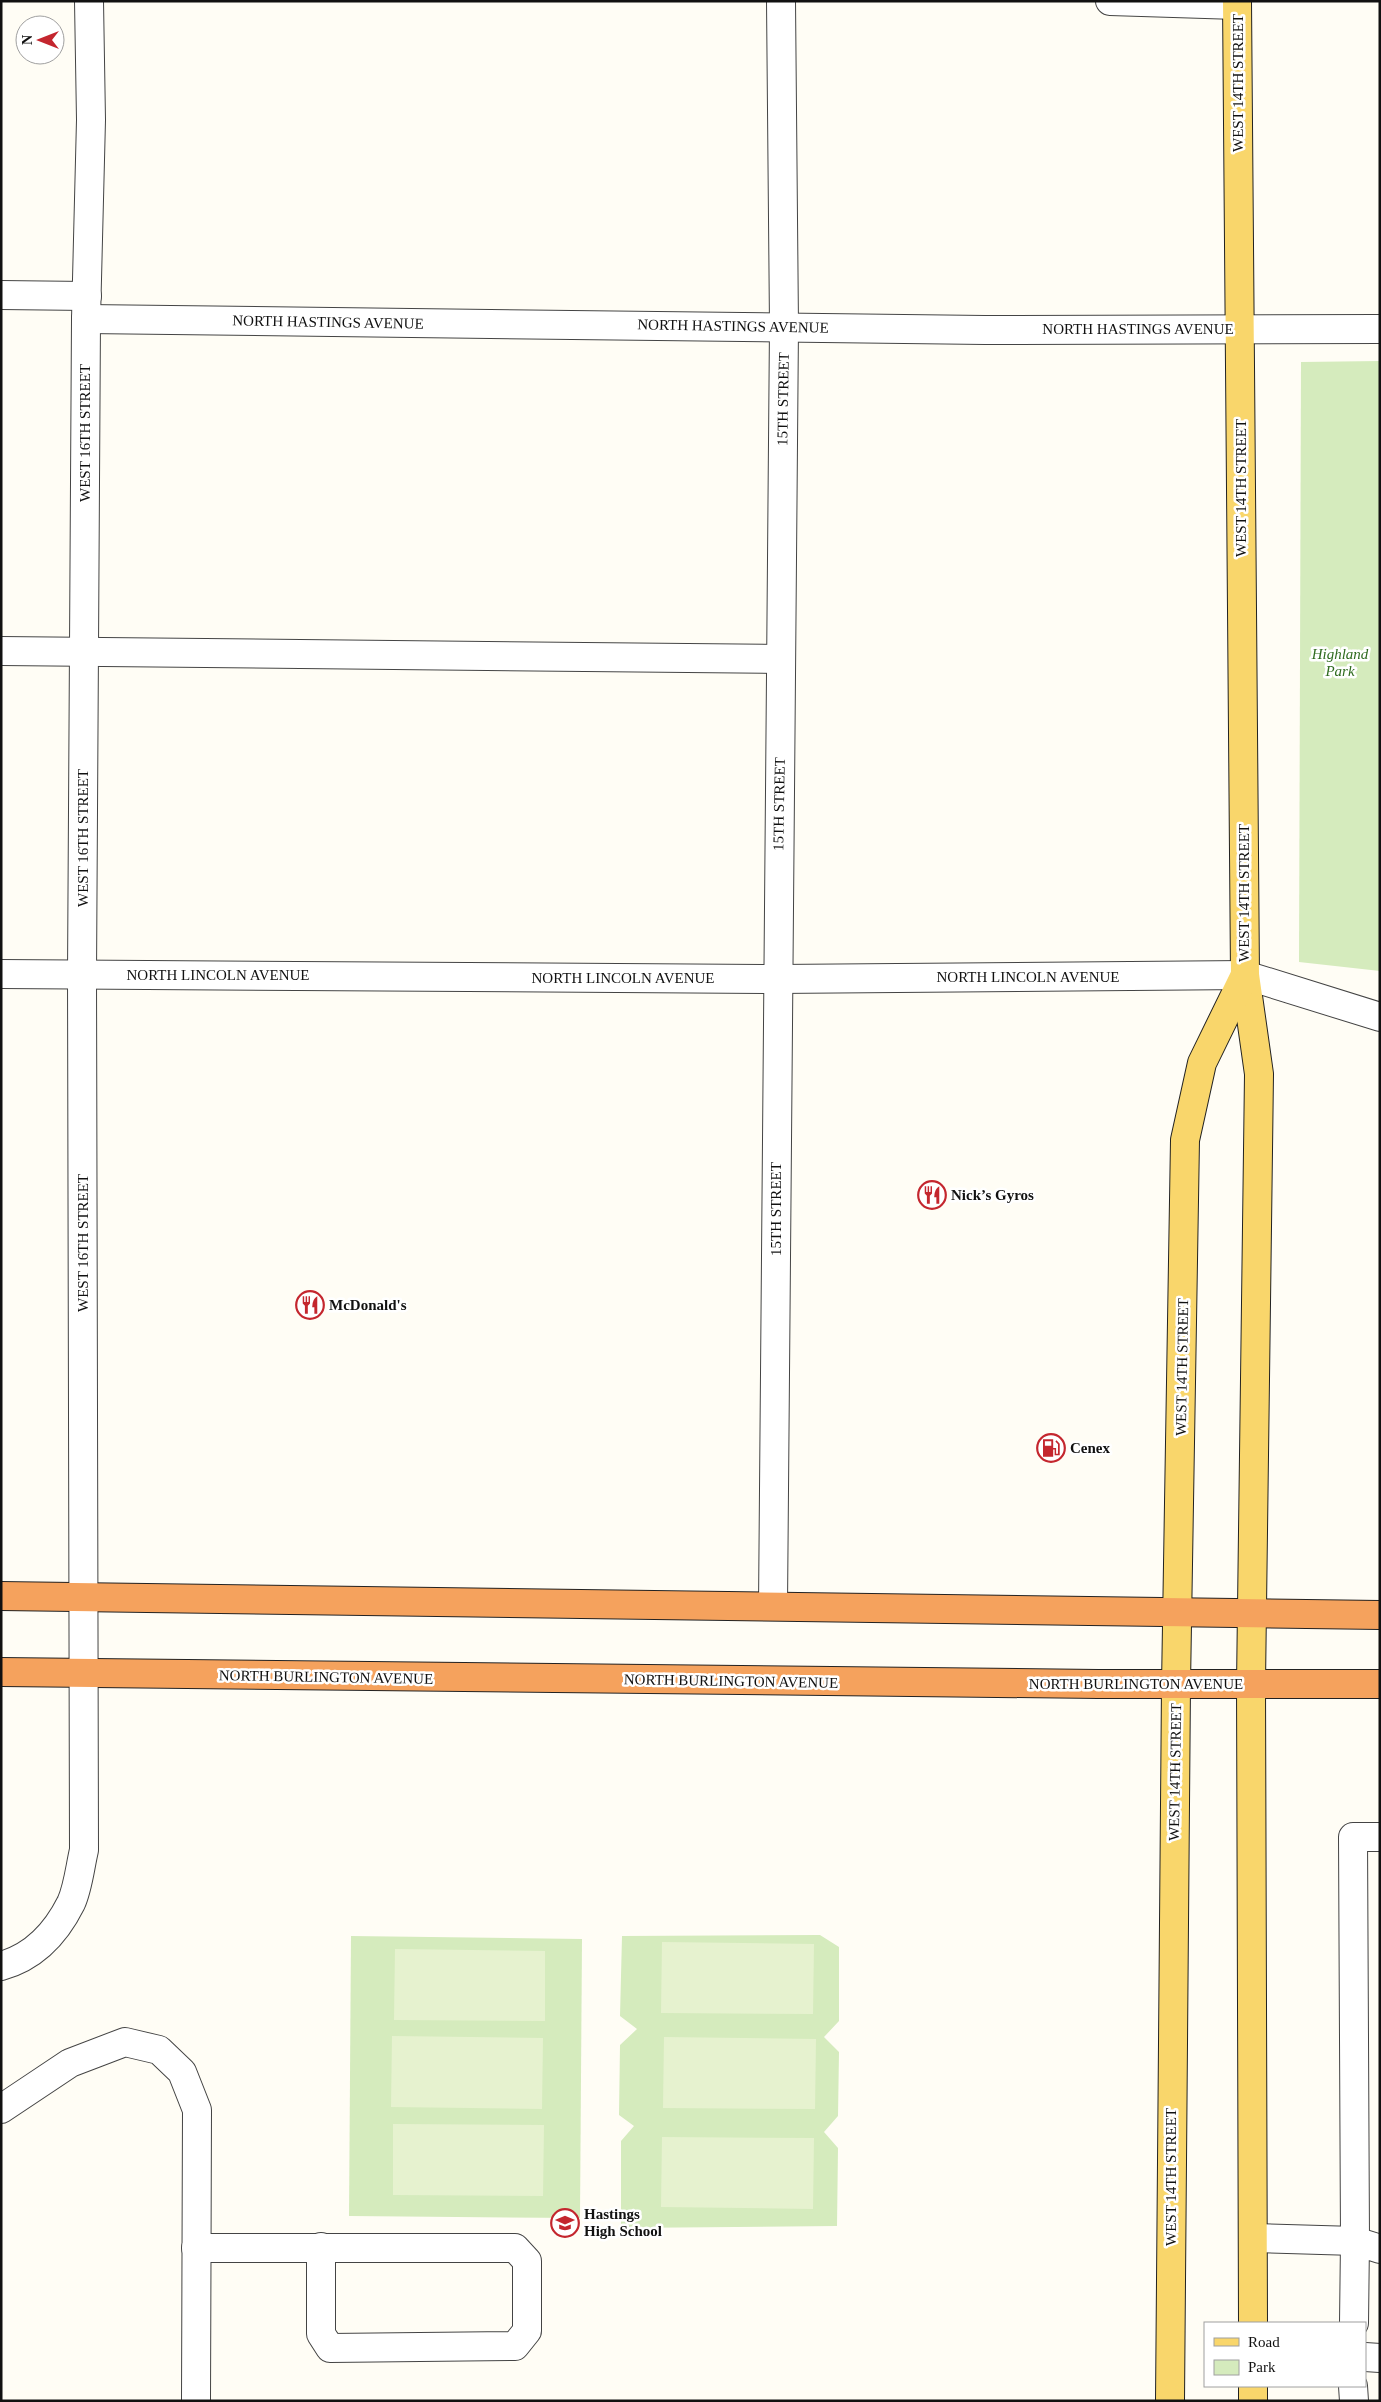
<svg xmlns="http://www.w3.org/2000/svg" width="1381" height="2402" font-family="'Times New Roman',serif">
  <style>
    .green { fill: #d5ebbd }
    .pitch { fill: #e6f2cf }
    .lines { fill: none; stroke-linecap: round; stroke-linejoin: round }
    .minor-casing { stroke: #444; stroke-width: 30 }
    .major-casing { stroke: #222; stroke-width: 30 }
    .highway-casing { stroke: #222; stroke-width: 30 }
    .minor { stroke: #fff; stroke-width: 28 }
    .major { stroke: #f9d66b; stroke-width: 28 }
    .highway { stroke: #f5a25d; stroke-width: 28 }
    .labels { text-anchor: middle; stroke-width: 5; stroke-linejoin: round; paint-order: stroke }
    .street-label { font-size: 15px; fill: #111; stroke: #fff }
    .park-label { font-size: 15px; font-style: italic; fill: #2f6b1f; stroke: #fff }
    .poi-label { font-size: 15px; font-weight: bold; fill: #111; stroke: #fff; text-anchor: start }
  </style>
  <rect width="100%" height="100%" fill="#fffdf5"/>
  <g class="green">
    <path d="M1380 361V971L1299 962 1301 362Z"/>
    <path d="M820 1935 839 1947V2021L824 2037 839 2052 838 2116 824 2132 838 2148 837 2226 621 2228V2141L634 2126 619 2115 620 2045 637 2029 620 2016 622 1936Z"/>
    <path d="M351 1936 582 1939 580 2218 349 2216Z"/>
  </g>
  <g class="pitch">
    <path d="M662 1942 814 1944 813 2014 661 2013Z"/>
    <path d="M395 1949 545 1951V2021L394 2020Z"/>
    <path d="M392 2036 543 2038 542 2109 391 2107Z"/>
    <path d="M664 2037 816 2039 815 2109 663 2108Z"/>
    <path d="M393 2124 544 2125 543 2196 393 2195Z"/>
    <path d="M662 2137 814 2138 813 2209 661 2207Z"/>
  </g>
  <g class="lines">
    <defs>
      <g id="minor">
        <path d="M1110 1 1237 5"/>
        <path d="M1 295 87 296"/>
        <path d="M86 319 985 330 1380 329"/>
        <path d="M1 651 780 659"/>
        <path d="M1 974 777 979 1245 975 1380 1017"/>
        <path d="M773 1606 784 326 781 1"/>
        <path d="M1 1966C34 1957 56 1933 71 1903 78 1888 80 1867 84 1850L82 974 86 319 91 120 89 1"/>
        <path d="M1 2109 70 2063 125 2042 159 2050 182 2072 197 2110 196 2401"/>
        <path d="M1253 2238 1355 2241 1353 1837H1380"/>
        <path d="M196 2248H515L527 2261V2331L515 2346 330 2348 321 2334V2247"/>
        <path d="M1354 2323 1355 2241 1380 2249"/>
        <path d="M1365 2357 1380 2358"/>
        <path d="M1353 2386 1354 2401"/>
      </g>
      <g id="major">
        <path d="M1237 1 1245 975 1259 1074 1251 1684 1253 2323"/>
        <path d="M1253 2386V2401"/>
        <path d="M1170 2401 1176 1685 1185 1140 1202 1063 1245 975"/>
      </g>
      <g id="highway">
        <path d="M1 1596 1380 1615"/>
        <path d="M1 1672 1098 1684H1380"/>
      </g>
    </defs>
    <use href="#minor" class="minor-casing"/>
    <use href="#major" class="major-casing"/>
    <use href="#highway" class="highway-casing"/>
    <use href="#minor" class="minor"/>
    <use href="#major" class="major"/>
    <use href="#highway" class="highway"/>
  </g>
  <defs>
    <symbol id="restaurant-ring" viewBox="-11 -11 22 22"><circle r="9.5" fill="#fff" stroke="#c4262e" stroke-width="1.5"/><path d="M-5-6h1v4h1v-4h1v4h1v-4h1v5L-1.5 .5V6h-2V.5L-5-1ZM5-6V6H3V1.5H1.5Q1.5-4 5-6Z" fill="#c4262e"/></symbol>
    <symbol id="fuel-ring" viewBox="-11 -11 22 22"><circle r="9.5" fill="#fff" stroke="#c4262e" stroke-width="1.5"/><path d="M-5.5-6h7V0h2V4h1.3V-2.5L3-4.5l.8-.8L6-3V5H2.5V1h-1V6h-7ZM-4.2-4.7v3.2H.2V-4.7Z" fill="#c4262e"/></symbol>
    <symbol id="school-ring" viewBox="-11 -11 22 22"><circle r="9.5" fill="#fff" stroke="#c4262e" stroke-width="1.5"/><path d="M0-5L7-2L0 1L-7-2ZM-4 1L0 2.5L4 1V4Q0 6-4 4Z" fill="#c4262e"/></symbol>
  </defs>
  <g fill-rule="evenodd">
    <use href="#restaurant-ring" x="916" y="1179" width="32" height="32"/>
    <use href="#restaurant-ring" x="294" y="1289" width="32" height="32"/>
    <use href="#fuel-ring" x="1035" y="1432" width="32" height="32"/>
    <use href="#school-ring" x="549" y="2207" width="32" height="32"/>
  </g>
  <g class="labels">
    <g class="street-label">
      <text transform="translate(1238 83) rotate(-90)" y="5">WEST 14TH STREET</text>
      <text transform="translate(328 322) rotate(1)" y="5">NORTH HASTINGS AVENUE</text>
      <text transform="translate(733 326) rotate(1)" y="5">NORTH HASTINGS AVENUE</text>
      <text x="1138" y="334">NORTH HASTINGS AVENUE</text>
      <text transform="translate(783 399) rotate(-89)" y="5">15TH STREET</text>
      <text transform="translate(85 433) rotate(-90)" y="5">WEST 16TH STREET</text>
      <text transform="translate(1241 488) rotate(-90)" y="5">WEST 14TH STREET</text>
      <text transform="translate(779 804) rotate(-89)" y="5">15TH STREET</text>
      <text transform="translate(83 838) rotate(-90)" y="5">WEST 16TH STREET</text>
      <text transform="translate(1244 893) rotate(-90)" y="5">WEST 14TH STREET</text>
      <text x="218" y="980">NORTH LINCOLN AVENUE</text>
      <text x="1028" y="982">NORTH LINCOLN AVENUE</text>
      <text x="623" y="983">NORTH LINCOLN AVENUE</text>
      <text transform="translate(776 1209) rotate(-90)" y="5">15TH STREET</text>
      <text transform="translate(83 1243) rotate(-90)" y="5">WEST 16TH STREET</text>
      <text transform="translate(1182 1367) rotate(-89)" y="5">WEST 14TH STREET</text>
      <text transform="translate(326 1677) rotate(1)" y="5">NORTH BURLINGTON AVENUE</text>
      <text transform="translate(731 1681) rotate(1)" y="5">NORTH BURLINGTON AVENUE</text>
      <text x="1136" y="1689">NORTH BURLINGTON AVENUE</text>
      <text transform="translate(1175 1772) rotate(-89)" y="5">WEST 14TH STREET</text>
      <text transform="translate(1171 2177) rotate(-90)" y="5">WEST 14TH STREET</text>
    </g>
    <g class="park-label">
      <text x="1340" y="659">Highland<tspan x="1340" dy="17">Park</tspan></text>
    </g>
    <g class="poi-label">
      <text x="951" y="1200">Nick’s Gyros</text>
      <text x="329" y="1310">McDonald's</text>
      <text x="1070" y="1453">Cenex</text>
      <text x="584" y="2219">Hastings<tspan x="584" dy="17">High School</tspan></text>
    </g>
  </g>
  <rect width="1381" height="2402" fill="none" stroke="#111111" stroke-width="5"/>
  <rect x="1204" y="2322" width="162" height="65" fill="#ffffff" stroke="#a0a0a0"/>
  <rect x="1214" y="2338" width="25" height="8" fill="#f9d66b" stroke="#a0a0a0"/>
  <text x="1248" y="2347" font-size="15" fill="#111111">Road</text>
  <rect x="1214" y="2360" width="25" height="15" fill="#d5ebbd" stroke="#a0a0a0"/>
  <text x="1248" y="2372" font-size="15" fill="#111111">Park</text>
  <g transform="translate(40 40) rotate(270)"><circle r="24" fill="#ffffff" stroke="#a0a0a0"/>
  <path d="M0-4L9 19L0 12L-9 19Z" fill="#c4262e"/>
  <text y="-8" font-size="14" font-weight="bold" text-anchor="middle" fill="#111111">N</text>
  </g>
</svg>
